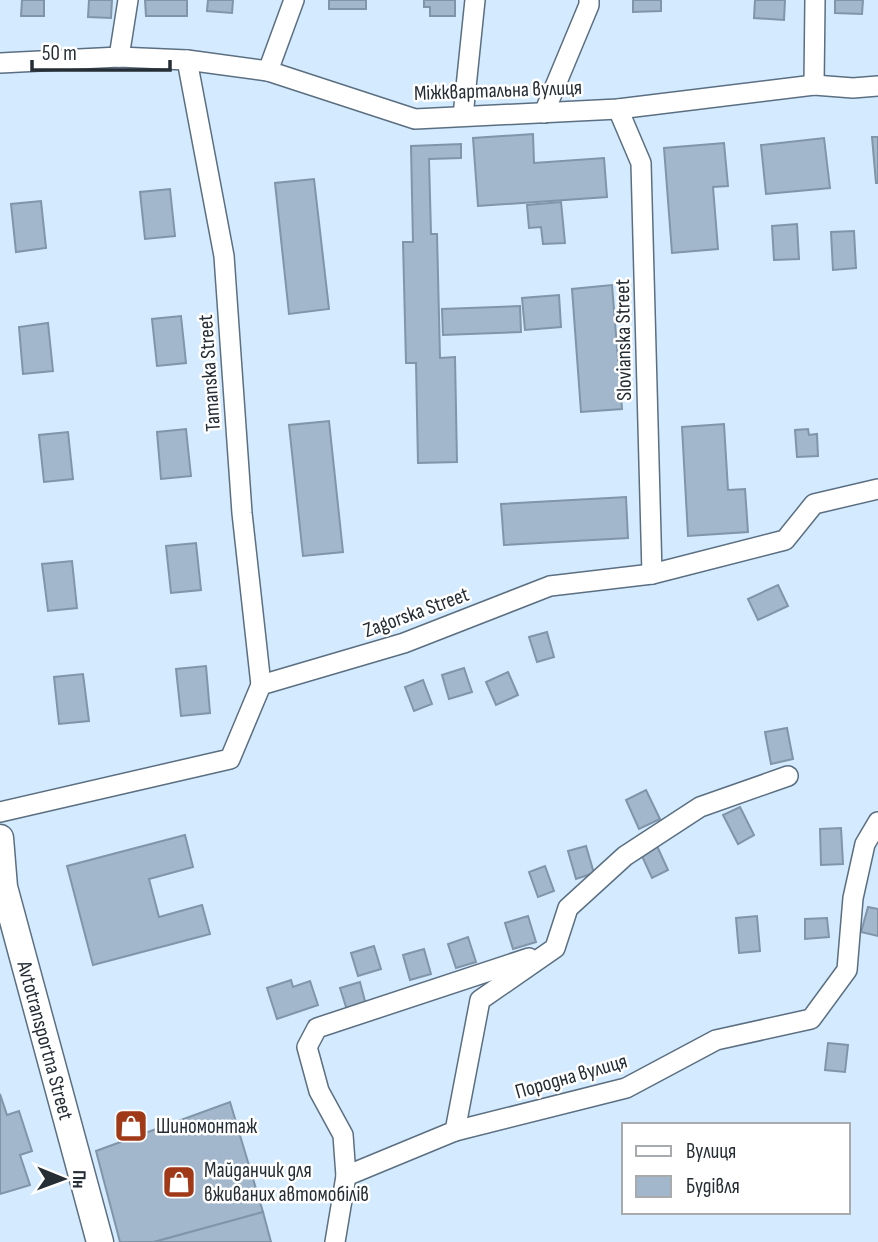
<svg xmlns="http://www.w3.org/2000/svg" width="878" height="1242" font-family="'Sofia Sans Condensed',sans-serif">
  <style>
    .building { fill: #a2b7cc; stroke: #8095a8; stroke-width: 2 }
    .lines { fill: none; stroke-linecap: round; stroke-linejoin: round }
    .street-casing { stroke: #5b6f81; stroke-width: 22 }
    .secondary-casing { stroke: #5b6f81; stroke-width: 29 }
    .street { stroke: #fff; stroke-width: 19 }
    .secondary { stroke: #fff; stroke-width: 26 }
    .labels { text-anchor: middle; stroke-width: 5; stroke-linejoin: round; paint-order: stroke }
    .street-label { font-size: 21px; fill: #252d35; stroke: #fff }
    .poi-label { font-size: 21px; fill: #252d35; stroke: #fff; text-anchor: start }
  </style>
  <rect width="100%" height="100%" fill="#d3eaff"/>
  <g class="building">
    <path d="M22 0H44V16H21Z"/>
    <path d="M89 0H112L111 18 88 17Z"/>
    <path d="M145 0H187V16H146Z"/>
    <path d="M208 0H233L232 13 207 11Z"/>
    <rect x="329" y="0" width="37" height="9"/>
    <path d="M424 0H455V16H430V7H424Z"/>
    <path d="M633 0H661V11L633 12Z"/>
    <path d="M755 0H785L784 20 754 18Z"/>
    <path d="M835 0H863L862 14 835 13Z"/>
    <path d="M533 134 534 163 604 158 607 197 478 206 473 138Z"/>
    <path d="M872 137H878V183H876Z"/>
    <path d="M824 138 830 188 766 194 761 145Z"/>
    <path d="M724 143 728 186 713 187 718 249 672 253 664 148Z"/>
    <path d="M461 144V158L429 159 431 234H437L440 358 455 357 457 462 418 463 416 363H406L403 242H413L411 146Z"/>
    <path d="M314 179 329 309 289 314 275 183Z"/>
    <path d="M170 189 175 236 145 239 140 192Z"/>
    <path d="M41 201 46 248 16 252 11 204Z"/>
    <path d="M561 202 565 243 543 244 541 227 529 228 527 205Z"/>
    <path d="M797 224 799 259 774 260 772 226Z"/>
    <path d="M854 231 856 268 833 270 831 232Z"/>
    <path d="M612 285 622 409 581 412 572 289Z"/>
    <path d="M559 295 561 327 525 330 522 298Z"/>
    <path d="M520 306 521 332 443 335 442 309Z"/>
    <path d="M181 316 186 363 157 366 152 319Z"/>
    <path d="M48 323 53 371 23 374 19 327Z"/>
    <path d="M329 421 343 552 303 556 289 425Z"/>
    <path d="M724 424 728 490 745 489 748 532 688 536 682 427Z"/>
    <path d="M186 429 191 476 161 479 157 432Z"/>
    <path d="M808 429 809 435 817 434 818 456 797 457 795 430Z"/>
    <path d="M68 432 73 479 44 482 39 435Z"/>
    <path d="M626 497 628 538 504 545 501 504Z"/>
    <path d="M196 543 201 590 171 593 166 546Z"/>
    <path d="M72 561 77 608 48 611 42 564Z"/>
    <path d="M778 585 788 606 758 620 748 599Z"/>
    <path d="M547 632 554 657 537 662 529 637Z"/>
    <path d="M206 666 210 713 181 716 176 669Z"/>
    <path d="M464 668 472 692 449 699 442 675Z"/>
    <path d="M508 672 518 695 496 705 486 682Z"/>
    <path d="M83 674 89 721 59 724 54 677Z"/>
    <path d="M423 680 432 704 414 711 405 687Z"/>
    <path d="M787 728 793 759 771 764 765 732Z"/>
    <path d="M646 790 660 819 639 829 626 800Z"/>
    <path d="M740 807 754 835 738 844 723 815Z"/>
    <path d="M841 828 843 864 821 865 820 829Z"/>
    <path d="M185 835 193 867 149 879 159 917 202 905 210 934 93 965 67 866Z"/>
    <path d="M586 846 594 873 576 879 568 851Z"/>
    <path d="M657 846 668 870 652 878 641 854Z"/>
    <path d="M545 866 554 891 538 897 529 872Z"/>
    <path d="M868 907 878 909V936L861 932Z"/>
    <path d="M528 916 536 942 513 949 505 923Z"/>
    <path d="M757 916 760 951 739 953 736 918Z"/>
    <path d="M827 918 829 937 805 939V919Z"/>
    <path d="M468 937 476 962 456 968 448 944Z"/>
    <path d="M374 946 381 969 358 976 351 953Z"/>
    <path d="M424 949 431 974 410 980 403 955Z"/>
    <path d="M291 980 293 987 310 981 318 1005 277 1019 267 988Z"/>
    <path d="M360 982 366 1005 347 1010 340 988Z"/>
    <path d="M828 1043 848 1045 845 1072 825 1070Z"/>
    <path d="M0 1094 7 1115 19 1111 32 1151 20 1155 30 1185 0 1194Z"/>
    <path d="M230 1102 263 1212 154 1242H120L96 1151Z"/>
    <path d="M263 1212 271 1242H154Z"/>
  </g>
  <g class="lines">
    <defs>
      <g id="street">
        <path d="M119 57 128 0"/>
        <path d="M187 60 224 256 242 513 261 685"/>
        <path d="M0 63 119 57 187 60 268 71 415 119 618 109 814 85 853 88 878 86"/>
        <path d="M268 71 294 0"/>
        <path d="M814 85 815 0"/>
        <path d="M618 109 641 163 652 574"/>
        <path d="M544 113 589 5V0"/>
        <path d="M463 116 475 0"/>
        <path d="M0 812 230 759 261 685 404 643 550 586 652 574 785 540 814 504 878 489"/>
        <path d="M455 1131 626 1088 716 1040 811 1019 847 970 853 898 865 844 878 822"/>
        <path d="M346 1176 343 1135 319 1091 307 1047 317 1028 529 958"/>
        <path d="M335 1242 346 1176 455 1131 480 1000 555 948 568 908 625 856 700 807 788 776"/>
      </g>
      <g id="secondary">
        <path id="s1" d="M0 838 4 887 100 1242"/>
      </g>
    </defs>
    <use href="#street" class="street-casing"/>
    <use href="#secondary" class="secondary-casing"/>
    <use href="#street" class="street"/>
    <use href="#secondary" class="secondary"/>
  </g>
  <defs>
    <symbol id="shop-square" viewBox="-11 -11 22 22"><rect x="-9" y="-9" width="18" height="18" rx="4" fill="#a03917" stroke="#fff"/><path d="M-5-2.5h2.3a2.7 3.5 0 0 1 5.4 0H5L5.5 6h-11ZM-1.5-2.5h3a1.5 2.3 0 0 0-3 0Z" fill="#fff"/></symbol>
  </defs>
  <g fill-rule="evenodd">
    <use href="#shop-square" x="112" y="1107" width="38" height="38"/>
    <use href="#shop-square" x="160" y="1163" width="38" height="38"/>
  </g>
  <g class="labels">
    <g class="street-label">
      <text transform="translate(498 90) rotate(-2)" y="7">Міжквартальна вулиця</text>
      <text transform="translate(623 340) rotate(-91)" y="7">Slovianska Street</text>
      <text transform="translate(209 373) rotate(-94)" y="7">Tamanska Street</text>
      <text transform="translate(416 612) rotate(-20)" y="7">Zagorska Street</text>
      <text dy="7" stroke="none"><textPath href="#s1" startOffset="208">Avtotransportna Street</textPath></text>
      <text transform="translate(571 1076) rotate(-16)" y="7">Породна вулиця</text>
    </g>
    <g class="poi-label">
      <text x="156" y="1133">Шиномонтаж</text>
      <text x="204" y="1177">Майданчик для<tspan x="204" dy="24">вживаних автомобілів</tspan></text>
    </g>
  </g>
  <rect x="622" y="1123" width="228" height="91" fill="#ffffff" stroke="#a8abae" stroke-width="2"/>
  <rect x="636" y="1146" width="35" height="10" fill="#ffffff" stroke="#a8abae" stroke-width="2"/>
  <text x="686" y="1158" font-size="21" fill="#252d35">Вулиця</text>
  <rect x="636" y="1176" width="35" height="21" fill="#a2b7cc" stroke="#a8abae" stroke-width="2"/>
  <text x="686" y="1193" font-size="21" fill="#252d35">Будівля</text>
  <g transform="translate(63 1179) rotate(91)" stroke="#ffffff" stroke-width="5" paint-order="stroke">
  <path d="M0-5L12 26L0 18L-12 26Z" fill="#252d35"/>
  <text y="-10" font-size="19" font-weight="bold" text-anchor="middle" fill="#252d35">Пн</text>
  </g>
  <path d="M32 60v10h138v-10" fill="none" stroke="#252d35" stroke-width="3.5"/>
  <text x="42" y="60" font-size="21" fill="#252d35" stroke="#ffffff" stroke-width="5" paint-order="stroke">50 m</text>
</svg>
